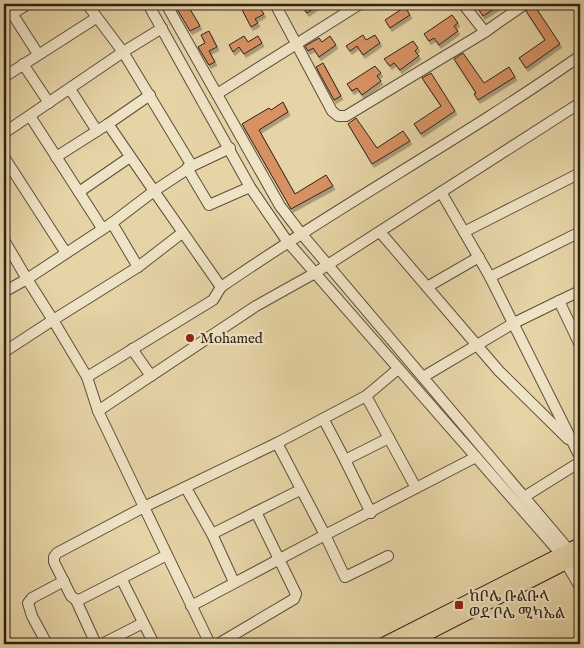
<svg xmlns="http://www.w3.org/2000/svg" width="584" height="648" font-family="'IM FELL English','Noto Serif Ethiopic',serif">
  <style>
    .building { fill: #d79163; stroke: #2e2218; filter: url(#shadow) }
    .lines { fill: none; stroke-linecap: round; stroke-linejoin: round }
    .minor-casing { stroke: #5c4e3c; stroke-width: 12 }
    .major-casing { stroke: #2e2218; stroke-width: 14 }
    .minor { stroke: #efe3c5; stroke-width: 10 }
    .major { stroke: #e6d4a6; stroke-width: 12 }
    .poi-dot { fill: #8f2418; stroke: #efe3c5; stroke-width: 2 }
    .labels { text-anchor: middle; stroke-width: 4.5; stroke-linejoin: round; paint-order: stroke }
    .poi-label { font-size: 15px; fill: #2e2218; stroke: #efe3c5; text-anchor: start }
  </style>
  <defs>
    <filter id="shadow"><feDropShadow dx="2" dy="3.5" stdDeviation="0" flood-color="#0004"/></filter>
  </defs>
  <rect width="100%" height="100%" fill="#e6d4a6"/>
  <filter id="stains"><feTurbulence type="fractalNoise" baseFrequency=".004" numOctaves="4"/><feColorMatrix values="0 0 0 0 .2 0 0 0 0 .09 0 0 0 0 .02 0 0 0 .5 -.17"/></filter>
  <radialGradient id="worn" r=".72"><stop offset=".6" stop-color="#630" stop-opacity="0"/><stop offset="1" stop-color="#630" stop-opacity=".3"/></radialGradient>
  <g class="building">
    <path d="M174 4H187L200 26 190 31Z"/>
    <path d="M239 4H257L264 14 255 19 258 23 251 27Z"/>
    <path d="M300 4H320L307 13Z"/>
    <path d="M482 4H502L483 16 477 7Z"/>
    <path d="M534 5 560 44 526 68 519 58 545 40 526 11Z"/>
    <path d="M405 7 410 15 390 28 385 20Z"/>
    <path d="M452 15 458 23 454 26 458 31 439 45 434 38 429 41 424 34Z"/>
    <path d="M209 31 217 47 209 51 215 62 209 65 198 47 205 43 201 35Z"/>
    <path d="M363 35 366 40 375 35 380 43 363 55 357 46 350 51 346 46Z"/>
    <path d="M244 36 248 42 258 36 262 43 244 54 239 47 233 52 229 45Z"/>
    <path d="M330 36 336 45 319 57 313 48 308 51 305 46 319 38 322 42Z"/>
    <path d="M413 41 418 48 415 51 419 56 400 70 394 63 390 66 384 59Z"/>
    <path d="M463 53 484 83 509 67 515 77 478 100 474 94 476 93 454 59Z"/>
    <path d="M323 63 341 96 334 100 316 67Z"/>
    <path d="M375 66 381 73 377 76 381 81 362 95 357 88 352 91 347 84Z"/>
    <path d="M431 73 455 111 421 134 414 124 441 106 422 78Z"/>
    <path d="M283 102 288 112 259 130 295 194 326 175 333 186 291 209 242 124 269 108 271 110Z"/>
    <path d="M356 118 377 148 403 131 410 141 372 164 348 124Z"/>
  </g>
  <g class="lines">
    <defs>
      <g id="minor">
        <path d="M6 4 38 54"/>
        <path d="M148 4 250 187 287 241 560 553 580 587"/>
        <path d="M166 4 280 206 300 232 569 550 580 568"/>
        <path d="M275 4 332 111 338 116H346L485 32 525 4"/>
        <path d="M463 4 485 32"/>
        <path d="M579 4 580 6"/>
        <path d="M12 14 28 4"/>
        <path d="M162 28 123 52 192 166 154 191 221 287"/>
        <path d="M23 64 49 103"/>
        <path d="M4 77 96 18"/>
        <path d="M70 89 97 131"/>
        <path d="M217 94 360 4"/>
        <path d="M30 116 102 228"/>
        <path d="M4 133 123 52 87 4"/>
        <path d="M4 157 66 253"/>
        <path d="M56 157 108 124"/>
        <path d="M192 166 230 148"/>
        <path d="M187 168 209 205 250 187"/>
        <path d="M79 192 130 157"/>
        <path d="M441 192 490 277"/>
        <path d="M380 232 499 371 568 439"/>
        <path d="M464 232 580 173"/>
        <path d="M580 232 490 277 580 457"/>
        <path d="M182 233 138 267 53 320 87 377 98 411 144 507 277 443 325 535 476 457"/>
        <path d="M4 240 27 279 4 292"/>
        <path d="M138 267 112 223 154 191 108 124 150 95"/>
        <path d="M427 287 479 257"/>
        <path d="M580 291 559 301 580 345"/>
        <path d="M132 349 151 376"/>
        <path d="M4 352 53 320 27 279 112 223"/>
        <path d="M87 377 213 300 221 287C338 206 463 138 580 56"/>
        <path d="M423 377 514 323 559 301"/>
        <path d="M366 396 416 488"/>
        <path d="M98 411 256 306 315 273 580 103"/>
        <path d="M324 420 345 460 389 438"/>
        <path d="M277 443 366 396 398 369"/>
        <path d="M345 460 371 513"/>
        <path d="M186 488 212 534 300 490"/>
        <path d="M524 497 580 462"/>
        <path d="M212 534 234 582"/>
        <path d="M167 555 81 599 76 600 71 596 54 562V557L57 553 144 507 210 644"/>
        <path d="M122 580 154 644"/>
        <path d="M76 600 96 644"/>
        <path d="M191 606 325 535 345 577 388 556"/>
        <path d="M47 644 32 616 28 603 32 598 64 581"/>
        <path d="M102 644 143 623"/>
        <path d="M218 644 294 599 296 594 256 512"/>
      </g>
      <g id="major">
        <path d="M383 644 580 544"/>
        <path d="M408 644 580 556"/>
      </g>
    </defs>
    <use href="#minor" class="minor-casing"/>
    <use href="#major" class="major-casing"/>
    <use href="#minor" class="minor"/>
    <use href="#major" class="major"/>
  </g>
  <g class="poi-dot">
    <circle cx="190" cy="338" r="5"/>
    <rect x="454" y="600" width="10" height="10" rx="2.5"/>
  </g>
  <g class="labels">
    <g class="poi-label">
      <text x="200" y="343">Mohamed</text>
      <text x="469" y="601">ከቦሌ ቡልቡላ<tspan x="469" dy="17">ወደ ቦሌ ሚካኤል</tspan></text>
    </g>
  </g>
  <rect width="584" height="648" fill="none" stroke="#e6d4a6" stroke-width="20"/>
  <rect x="5" y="5" width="574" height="638" fill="none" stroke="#2e2218" stroke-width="2.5"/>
  <rect x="10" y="10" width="564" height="628" fill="none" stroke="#2e2218"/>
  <rect width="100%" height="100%" filter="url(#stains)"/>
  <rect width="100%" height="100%" fill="url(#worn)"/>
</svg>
